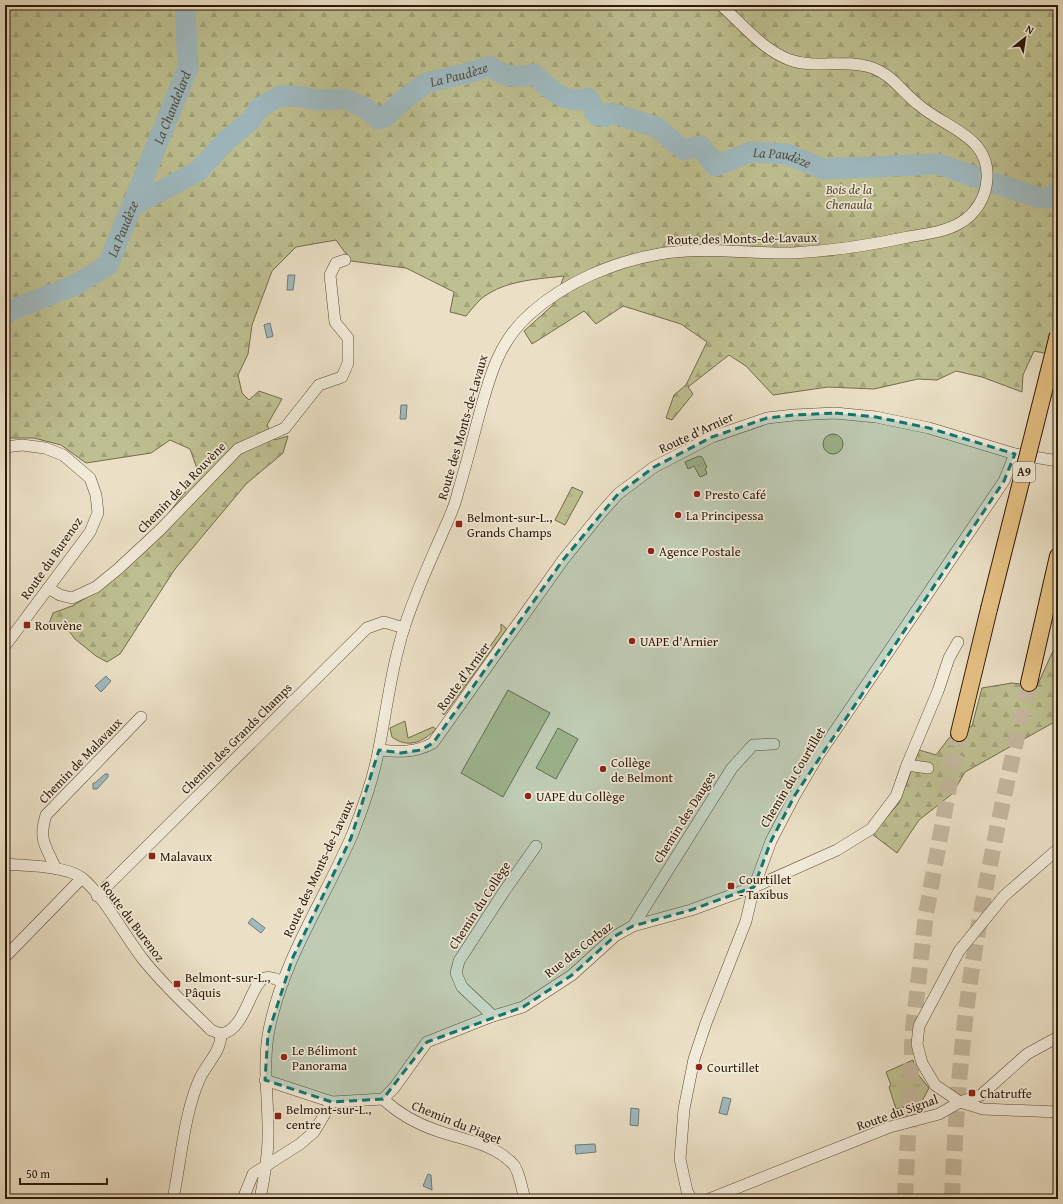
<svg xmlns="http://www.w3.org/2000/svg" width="1063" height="1204" font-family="'Gentium Book Plus',serif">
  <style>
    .green { fill: #bec091; stroke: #766c4b }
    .forest { fill: url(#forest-firs); stroke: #766c4b }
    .park { fill: url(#park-tufts); stroke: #766c4b }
    .water { fill: #9fbac1; stroke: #727a76 }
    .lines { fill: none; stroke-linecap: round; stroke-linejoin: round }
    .river { stroke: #9fbac1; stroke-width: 21 }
    .highway-tunnel { stroke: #c5b89f; stroke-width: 16; stroke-dasharray: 16 8; stroke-linecap: butt }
    .minor-casing { stroke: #5d4b35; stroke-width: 12 }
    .highway-casing { stroke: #2e1905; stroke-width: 18 }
    .minor { stroke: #f2ebda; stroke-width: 11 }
    .highway { stroke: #e6c083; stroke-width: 16 }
    .highway-bridge-casing { stroke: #2e1905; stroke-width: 18; stroke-linecap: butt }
    .highway-bridge { stroke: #e6c083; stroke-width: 16 }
    .marked { fill: #0f766e; fill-opacity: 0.2; stroke: #0f766e; stroke-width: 3; stroke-dasharray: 8 5; stroke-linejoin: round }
    .poi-dot { fill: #8f2418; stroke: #f2ebda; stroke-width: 1.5 }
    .labels { text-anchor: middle; stroke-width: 3.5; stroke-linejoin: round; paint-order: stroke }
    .shield { fill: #f2ebda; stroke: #695845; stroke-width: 1 }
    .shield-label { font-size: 12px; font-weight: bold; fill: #2e1905 }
    .park-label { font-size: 13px; font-style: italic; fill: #594b2f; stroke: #f2ebda }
    .street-label { font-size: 13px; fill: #2e1905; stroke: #f2ebda }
    .poi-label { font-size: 13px; fill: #2e1905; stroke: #f2ebda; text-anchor: start }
    .water-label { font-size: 14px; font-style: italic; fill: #565147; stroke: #f2ebda }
  </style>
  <defs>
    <pattern id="forest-firs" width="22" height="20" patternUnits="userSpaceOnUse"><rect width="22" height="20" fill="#bec091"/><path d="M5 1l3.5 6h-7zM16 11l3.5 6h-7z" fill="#a4a47c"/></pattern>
    <pattern id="park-tufts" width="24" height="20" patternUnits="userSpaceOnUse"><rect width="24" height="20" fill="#bec091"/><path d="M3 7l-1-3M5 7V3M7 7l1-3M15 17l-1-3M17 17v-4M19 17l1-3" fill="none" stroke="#a4a47c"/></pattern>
  </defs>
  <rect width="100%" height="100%" fill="#ebe0c6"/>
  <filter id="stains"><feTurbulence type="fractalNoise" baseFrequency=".005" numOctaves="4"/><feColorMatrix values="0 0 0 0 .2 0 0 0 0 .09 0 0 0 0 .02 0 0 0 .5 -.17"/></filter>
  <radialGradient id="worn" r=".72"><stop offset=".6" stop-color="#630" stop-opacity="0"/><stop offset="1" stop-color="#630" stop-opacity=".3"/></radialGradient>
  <g class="green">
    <path d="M501 624 506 628V630L444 715 442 713 501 631Z"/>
    <path d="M508 690 550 713 503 797 461 773Z"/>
    <path d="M405 721 408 738 433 727 436 729C423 742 408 749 392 737L390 728Z"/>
    <path d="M558 728 578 739 556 779 536 768Z"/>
  </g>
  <g class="forest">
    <path d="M5 5H1058V356L1034 351 1023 375 1022 392 982 377 956 371 937 380 918 379 874 389 828 387 773 395 746 366 729 355 688 387 693 394 672 420 666 418 674 395 686 385 707 342 681 324 623 306 596 324 584 311 532 344 524 331 553 305 564 276C539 279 510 280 488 294 480 298 472 309 466 316L450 312 454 292 406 268 351 261 336 240 296 247 272 271 252 325 248 354 238 375 242 393 249 400 259 391 282 399 267 425 275 440 288 436 283 453 246 484 175 569 120 654 107 662 96 656 75 639 69 631 48 626 53 613 72 606 101 589 128 566 199 474 190 449 170 440 151 453 86 463 61 445 34 438H5Z"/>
    <path d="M1058 644V720L965 772 952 794 919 820 897 853 872 834 899 803 919 750 936 755 949 738 972 726 982 688 1012 683 1037 686 1052 653Z"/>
  </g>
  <g class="park">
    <circle cx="833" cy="444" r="10"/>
    <path d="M699 456 702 457 707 467 705 468 707 474 700 477 694 466 688 469 685 462Z"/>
    <path d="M572 487 583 492 565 525 555 520Z"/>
    <path d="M913 1060 917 1073 929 1088 921 1103 896 1109 889 1087 891 1085 886 1072Z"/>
  </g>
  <g class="water">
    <path d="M288 275H295L293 290H287Z"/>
    <path d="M270 323 273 336 267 338 264 325Z"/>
    <path d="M401 405H407L406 419H400Z"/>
    <path d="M106 676 111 681 101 692 95 686Z"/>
    <path d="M105 774H108V777L97 789H93V783H95Z"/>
    <path d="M252 918 265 928 261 933 248 923Z"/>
    <path d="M723 1097 731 1099 727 1115 719 1113Z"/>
    <path d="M631 1108 639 1109 638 1126 630 1125Z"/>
    <path d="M595 1144 596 1152 576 1154 575 1145Z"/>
    <path d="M428 1174 431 1175 432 1190 423 1186Z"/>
  </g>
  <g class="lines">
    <g class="river">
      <path id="s1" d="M133 206 198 171 227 140 251 120 259 108 280 96H296L319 100 345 99 367 109 378 119 385 117 402 101 426 83 468 73 489 66C505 77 514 78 534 74 549 89 565 105 588 98L597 115 605 116 612 113 656 127 684 150 701 146 715 166 751 152 787 154 823 169 938 164 1036 197 1047 198 1058 191"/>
      <path id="s2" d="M5 313 77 284 108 265 188 68 185 5"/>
    </g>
    <g class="highway-tunnel">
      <path d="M905 1199 913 1028 926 914 959 733"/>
      <path d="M952 1199C955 1126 960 1054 970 982 984 882 1007 782 1029 683"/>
    </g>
    <defs>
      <g id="minor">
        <path d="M5 447 22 445 45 448 63 455 90 478 96 495 98 513 90 532 5 646"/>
        <path d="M48 588 60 595 72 598 96 587 118 569 160 530 238 449 285 428 319 385 342 377 348 363V338L335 322 330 275 336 263 345 260"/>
        <path d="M379 750C399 752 415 753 433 743L563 560 601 513 618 494 654 467 712 437 767 418 794 415 835 413 876 417 929 428 1015 454 1058 461"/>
        <path d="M907 765 938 691 949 658 958 642"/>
        <path d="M1058 849 1004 896 959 951 919 1026 917 1044 922 1063 935 1085 960 1102 983 1109 1058 1112"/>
        <path d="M5 864C27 866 64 865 82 878 103 895 125 936 142 958 162 984 188 1007 211 1030L221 1034"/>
        <path d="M56 869C46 846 38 841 46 815L141 717"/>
        <path d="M97 896 367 628 384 622 404 628"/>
        <path d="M633 926 732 768 753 745 774 744"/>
        <path d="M5 957 82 878"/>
        <path d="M493 1016 462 987 456 973 459 961 503 893 536 846"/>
        <path d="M221 1034C246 1030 250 983 265 978 271 976 278 980 283 982"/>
        <path d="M265 1080 332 1102 383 1099 394 1088 427 1042 493 1016 523 1007 572 975 615 936 633 926 691 910 754 887 837 850 871 829 896 796 907 765 928 768"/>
        <path d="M383 1099C399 1114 417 1124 438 1131 463 1140 493 1143 513 1164 519 1170 521 1186 524 1195"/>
        <path d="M173 1199C181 1161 184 1113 200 1078 207 1063 221 1052 221 1034"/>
        <path d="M243 1199 253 1174 300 1144 314 1132 332 1102"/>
        <path d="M260 1199C264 1179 268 1158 268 1137 269 1101 262 1066 269 1030 283 959 325 899 353 833 364 805 374 777 379 748 387 707 392 665 405 625 415 594 429 564 442 534 448 520 455 507 458 492 465 469 471 446 477 423 488 382 497 342 531 313 566 282 613 262 659 254 704 246 749 254 793 253 832 251 871 245 908 237 925 234 945 232 960 223 976 214 986 197 987 179 990 136 945 128 919 105 902 92 892 74 870 67 844 59 816 69 790 60 763 50 742 24 721 5"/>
        <path d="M691 1199 687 1191 680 1159 684 1109 694 1059 706 1023 746 921 754 887 771 841 795 795 818 756 1004 481 1015 454"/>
        <path d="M709 1199 890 1127 939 1114 960 1102 981 1095 1027 1054 1058 1037"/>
      </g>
      <g id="highway">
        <path d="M1029 683 1058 556"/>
        <path d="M959 733 989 609"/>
      </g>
    </defs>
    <use href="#minor" class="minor-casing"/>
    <use href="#highway" class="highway-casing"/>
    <use href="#minor" class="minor"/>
    <use href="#highway" class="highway"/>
    <defs>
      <path id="highway-bridge" d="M989 609 1058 335"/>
    </defs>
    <use href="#highway-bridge" class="highway-bridge-casing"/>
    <use href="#highway-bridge" class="highway-bridge"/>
  </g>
  <path class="marked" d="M835 413 876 417 929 428 1015 454 1004 481 795 795 771 841 754 887 691 910 633 926 615 936 572 975 523 1007 427 1042 383 1099 332 1102 265 1080 268 1034 293 957 351 838 379 750 401 753 421 750 433 743 563 560 618 494 654 467 712 437 767 418 794 415Z"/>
  <g class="poi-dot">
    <circle cx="697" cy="494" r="4"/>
    <circle cx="678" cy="515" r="4"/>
    <rect x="455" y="520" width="8" height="8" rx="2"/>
    <circle cx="651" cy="551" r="4"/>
    <rect x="23" y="621" width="8" height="8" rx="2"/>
    <circle cx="632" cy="641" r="4"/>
    <circle cx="603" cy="769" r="4"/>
    <circle cx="528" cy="796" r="4"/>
    <rect x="148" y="852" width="8" height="8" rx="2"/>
    <rect x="727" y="882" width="8" height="8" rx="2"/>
    <rect x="173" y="980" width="8" height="8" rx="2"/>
    <circle cx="284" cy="1057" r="4"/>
    <circle cx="699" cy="1067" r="4"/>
    <rect x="968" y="1089" width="8" height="8" rx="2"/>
    <rect x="274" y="1112" width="8" height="8" rx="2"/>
  </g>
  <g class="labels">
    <rect class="shield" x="1013" y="462" width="22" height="20" rx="3"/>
    <g class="shield-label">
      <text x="1024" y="476">A9</text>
    </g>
    <g class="park-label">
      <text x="849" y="194">Bois de la<tspan x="849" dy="15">Chenaula</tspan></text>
    </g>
    <g class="street-label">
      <text transform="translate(742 238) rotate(-1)" y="5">Route des Monts-de-Lavaux</text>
      <text transform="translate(462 427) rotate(-74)" y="5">Route des Monts-de-Lavaux</text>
      <text transform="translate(696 432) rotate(-25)" y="5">Route d'Arnier</text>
      <text transform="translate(181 487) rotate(-46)" y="5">Chemin de la Rouvène</text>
      <text transform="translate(51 558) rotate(-55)" y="5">Route du Burenoz</text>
      <text transform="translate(463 676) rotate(-54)" y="5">Route d'Arnier</text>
      <text transform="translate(236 738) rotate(-45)" y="5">Chemin des Grands Champs</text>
      <text transform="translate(80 760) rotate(-46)" y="5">Chemin de Malavaux</text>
      <text transform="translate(792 777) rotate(-59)" y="5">Chemin du Courtillet</text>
      <text transform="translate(684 817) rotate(-58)" y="5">Chemin des Dauges</text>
      <text transform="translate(318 868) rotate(-65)" y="5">Route des Monts-de-Lavaux</text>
      <text transform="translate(479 905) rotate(-57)" y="5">Chemin du Collège</text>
      <text transform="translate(133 921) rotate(53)" y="5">Route du Burenoz</text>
      <text transform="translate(578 949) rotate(-38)" y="5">Rue des Corbaz</text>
      <text transform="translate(897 1112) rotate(-19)" y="5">Route du Signal</text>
      <text transform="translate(457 1122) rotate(22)" y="5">Chemin du Piaget</text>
    </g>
    <g class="poi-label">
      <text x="705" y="499">Presto Café</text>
      <text x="686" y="520">La Principessa</text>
      <text x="467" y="522">Belmont-sur-L.,<tspan x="467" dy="15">Grands Champs</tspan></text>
      <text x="659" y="556">Agence Postale</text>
      <text x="35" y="630">Rouvène</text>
      <text x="640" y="646">UAPE d'Arnier</text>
      <text x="611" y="767">Collège<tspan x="611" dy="15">de Belmont</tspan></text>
      <text x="536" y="801">UAPE du Collège</text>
      <text x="160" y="861">Malavaux</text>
      <text x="739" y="884">Courtillet<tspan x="739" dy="15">- Taxibus</tspan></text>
      <text x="185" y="982">Belmont-sur-L.,<tspan x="185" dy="15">Pâquis</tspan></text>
      <text x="292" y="1055">Le Bélimont<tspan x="292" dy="15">Panorama</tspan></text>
      <text x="707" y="1072">Courtillet</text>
      <text x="980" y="1098">Chatruffe</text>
      <text x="286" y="1114">Belmont-sur-L.,<tspan x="286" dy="15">centre</tspan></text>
    </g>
    <g class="water-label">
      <text dy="5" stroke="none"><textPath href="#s1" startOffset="385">La Paudèze</textPath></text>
      <text dy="5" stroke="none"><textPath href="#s2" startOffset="284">La Chandelard</textPath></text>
      <text dy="5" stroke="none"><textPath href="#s1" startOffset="756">La Paudèze</textPath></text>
      <text dy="5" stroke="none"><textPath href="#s2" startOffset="153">La Paudèze</textPath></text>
    </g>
  </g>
  <rect width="1063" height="1204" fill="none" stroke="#ebe0c6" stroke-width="20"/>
  <rect x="6" y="6" width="1051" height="1192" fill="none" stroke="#2e1905" stroke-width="2"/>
  <rect x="10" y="10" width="1043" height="1184" fill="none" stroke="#2e1905"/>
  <g transform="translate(1025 38) rotate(30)" stroke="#f2ebda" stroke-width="3" paint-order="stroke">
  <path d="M0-3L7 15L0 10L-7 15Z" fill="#2e1905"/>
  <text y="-6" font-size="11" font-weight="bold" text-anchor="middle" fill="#2e1905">N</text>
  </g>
  <path d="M20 1178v6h87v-6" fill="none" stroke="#2e1905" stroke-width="2"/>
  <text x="26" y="1178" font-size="12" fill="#2e1905" stroke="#f2ebda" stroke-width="3" paint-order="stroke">50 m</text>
  <rect width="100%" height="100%" filter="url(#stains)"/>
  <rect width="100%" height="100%" fill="url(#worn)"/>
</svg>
